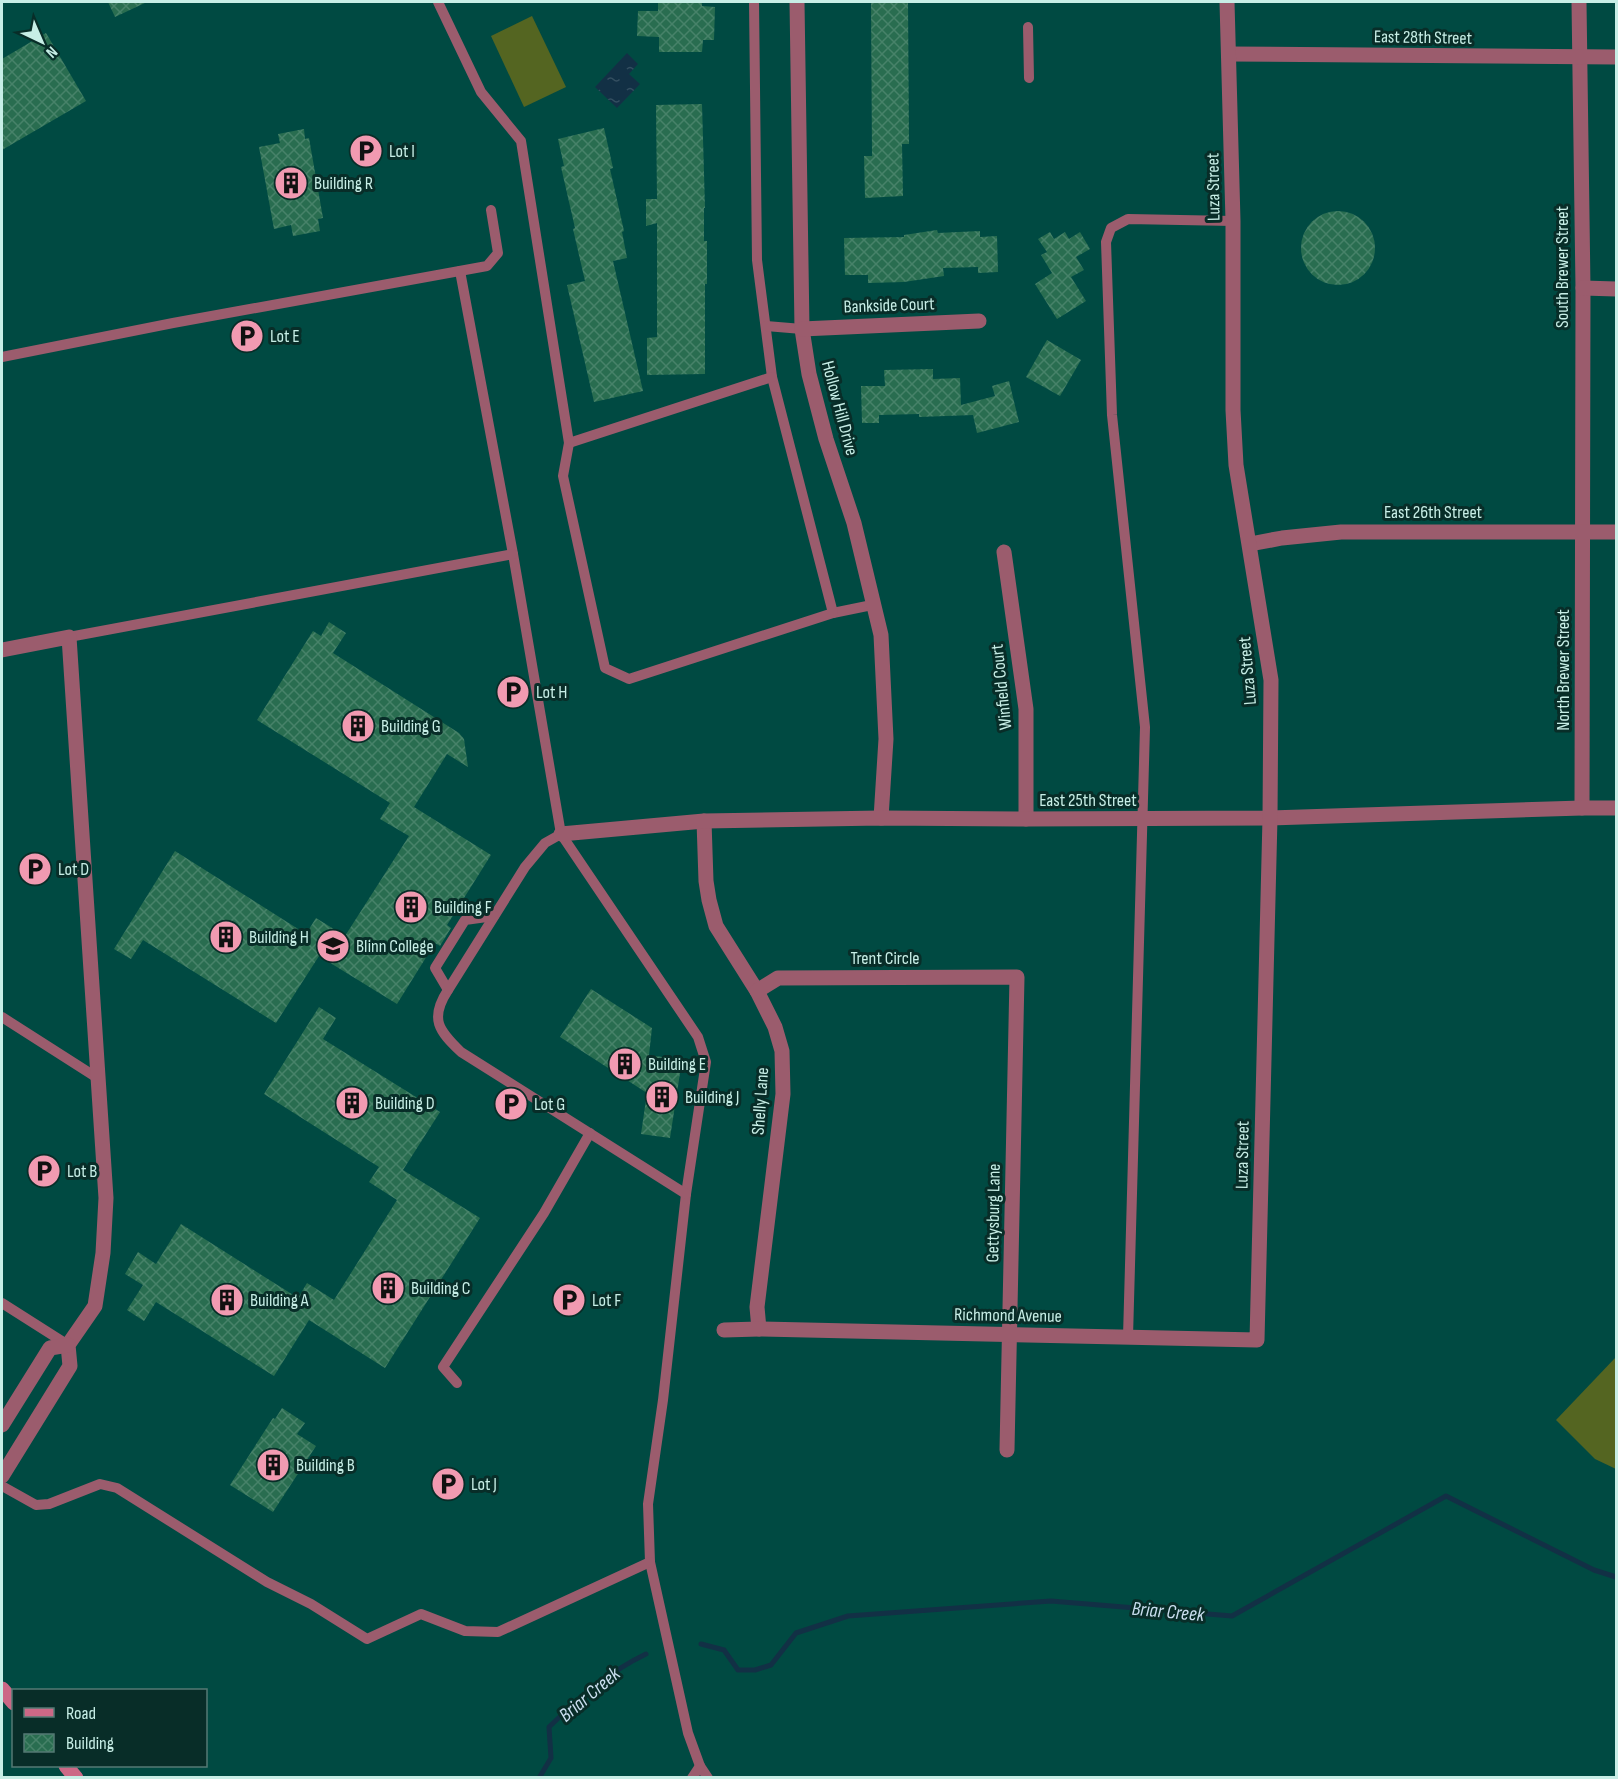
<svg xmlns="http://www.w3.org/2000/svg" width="1618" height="1779" font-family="'Sofia Sans Condensed',sans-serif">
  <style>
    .garden { fill: #546521 }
    .water { fill: url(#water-ripples) }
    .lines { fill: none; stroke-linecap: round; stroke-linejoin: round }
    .stream { stroke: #123045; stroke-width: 5 }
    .building { fill: url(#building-cross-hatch) }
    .lane { stroke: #9b5c6d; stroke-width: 10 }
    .street { stroke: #9b5c6d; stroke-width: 15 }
    .secondary { stroke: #cc6886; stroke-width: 15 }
    .labels { text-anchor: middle; stroke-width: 6; stroke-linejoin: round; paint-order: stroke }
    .street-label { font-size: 18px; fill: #c7eee6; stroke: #082d28 }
    .poi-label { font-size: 18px; fill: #c7eee6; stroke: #082d28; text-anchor: start }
    .water-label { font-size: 20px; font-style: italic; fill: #c9deee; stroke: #082d28 }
  </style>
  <defs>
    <pattern id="water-ripples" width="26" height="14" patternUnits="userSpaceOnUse" patternTransform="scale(1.5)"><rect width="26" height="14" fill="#123045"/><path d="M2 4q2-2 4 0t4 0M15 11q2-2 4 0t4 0" fill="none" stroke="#334e60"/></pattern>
    <pattern id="building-cross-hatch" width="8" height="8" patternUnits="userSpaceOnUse" patternTransform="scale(1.5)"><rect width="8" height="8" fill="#296d50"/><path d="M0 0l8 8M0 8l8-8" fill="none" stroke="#478269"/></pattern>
  </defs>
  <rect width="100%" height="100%" fill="#004a42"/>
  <g class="garden">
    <path d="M532 16 566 87 524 107 491 36Z"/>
    <path d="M1616 1357V1469L1595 1459 1556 1420Z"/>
  </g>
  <path class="water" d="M627 53 638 64 629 74 640 84 617 108 595 87Z"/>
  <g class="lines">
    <g class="stream">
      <path d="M701 1644 724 1650 738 1670H755L771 1665 796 1633 848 1616 1051 1601 1232 1616 1446 1496 1594 1570 1616 1577"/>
      <path d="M539 1778 551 1758 549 1727C578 1699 610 1671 646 1654"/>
    </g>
  </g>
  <g class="building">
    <path d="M108 2H147L115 17Z"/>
    <path d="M658 2H702V6L715 7 714 40H703L702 52H659V37L637 36 638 11H658Z"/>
    <path d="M871 2H908L909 144H902L903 196 865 198 864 156H872Z"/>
    <path d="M46 33 86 101 2 150V59Z"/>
    <path d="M702 104 705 208H704V241H707V284H705V374L647 375V338L657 337V223L646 226V199H657L656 105Z"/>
    <path d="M604 128 613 168 610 169 624 231 622 232 627 258 613 261 643 391 594 402 567 285 585 281 573 229 575 228 561 167 564 166 558 139Z"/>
    <path d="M304 129 305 139 309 138 323 218 318 219 320 231 293 236 291 225 274 229 259 147 280 143 278 134Z"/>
    <circle cx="1338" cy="248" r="37"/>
    <path d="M937 230 938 233 980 231V237L997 236 998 272 978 273V267L943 268 944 276 904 282 868 283V275H845L844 238 904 237V235Z"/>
    <path d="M1050 232 1054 239 1065 232 1069 239 1080 232 1090 249 1076 257 1084 270 1071 277 1086 301 1057 319 1035 284 1052 273 1041 255 1047 252 1038 239Z"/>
    <path d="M1047 340 1081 360 1060 396 1026 377Z"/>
    <path d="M933 369V379L960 378 961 405 995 396 992 386 1009 381 1019 422 977 433 973 415 919 417V414L879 415V423H862L861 386H885L884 370Z"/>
    <path d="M329 622 346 633 333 653 459 733 464 739 468 767 447 754 414 807 491 855 447 925 451 928 440 946 435 943 397 1004 319 956 276 1023 143 940 131 959 114 949 175 851 306 934 316 918 345 936 409 836 380 819 390 803 257 720 313 631 321 636Z"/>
    <path d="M591 989 652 1028 649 1055 682 1060 670 1138 641 1134 647 1093 560 1037Z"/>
    <path d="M319 1007 336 1018 323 1039 440 1112 403 1170 480 1218 385 1368 309 1320 274 1376 156 1302 144 1321 127 1310 143 1285 125 1274 138 1252 156 1264 181 1224 298 1298 307 1283 334 1300 397 1200 369 1182 379 1167 264 1094Z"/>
    <path d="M282 1408 305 1423 297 1434 316 1446 273 1512 230 1485 273 1418 275 1419Z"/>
  </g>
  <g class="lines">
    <g class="lane">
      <path d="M438 2 481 92 521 141 569 443 563 476 605 668 629 679 833 613 872 605"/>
      <path d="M754 2 757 260 772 377 833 613"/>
      <path d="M1028 27 1029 78"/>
      <path d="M460 271 513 554 561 834 698 1037 706 1062 686 1194 663 1400 648 1504 650 1562 688 1733 700 1766 708 1778"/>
      <path d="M766 326 802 329"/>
      <path d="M2 357 173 323 487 266 498 253 491 210"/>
      <path d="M569 443 772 377"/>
      <path d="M69 637 513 554"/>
      <path d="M561 834 545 843 525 867 448 990C429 1019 439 1031 461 1052L686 1194"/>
      <path d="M448 990 435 968 465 920 494 916"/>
      <path d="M2 1017 99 1079"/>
      <path d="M2 1303 68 1345"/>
      <path d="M1128 1337 1145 727 1112 415 1106 242 1111 228 1128 219 1233 221"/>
      <path d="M457 1383 443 1367 544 1213 590 1133"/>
      <path d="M2 1486 36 1505 49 1504 100 1484 117 1488 267 1582 311 1604 367 1639 421 1614 465 1631 498 1632 650 1562"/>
      <path d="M692 1778 700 1766"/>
    </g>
    <g class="street">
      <path d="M797 2 802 329 809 374 826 439 854 523 881 635 886 739 881 818"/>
      <path d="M1579 2 1583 288 1582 808"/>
      <path d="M1229 54 1616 57"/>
      <path d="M1583 288 1616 289"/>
      <path d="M802 329 979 321"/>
      <path d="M1250 544 1282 538 1341 532H1616"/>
      <path d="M1004 552 1026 709V819"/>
      <path d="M2 650 69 637 106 1198 103 1253 95 1306 68 1345 70 1366 2 1476"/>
      <path d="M704 821 706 881 709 900 716 926 757 991 775 1027 782 1051 783 1094 757 1307 759 1329"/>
      <path d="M561 834 704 821 881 818 1026 819 1270 818 1582 808H1616"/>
      <path d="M757 991 778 978 1017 977 1007 1450"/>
      <path d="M724 1330 759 1329 1257 1340 1270 818 1271 680 1236 465 1233 410V221L1227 2"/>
      <path d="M2 1425 50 1348 68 1345"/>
    </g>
    <g class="secondary">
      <path d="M2 1689 14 1703"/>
      <path d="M66 1766 76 1778"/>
    </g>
  </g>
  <defs>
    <symbol id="parking-disc" viewBox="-11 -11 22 22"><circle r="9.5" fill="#f19ab1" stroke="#082d28"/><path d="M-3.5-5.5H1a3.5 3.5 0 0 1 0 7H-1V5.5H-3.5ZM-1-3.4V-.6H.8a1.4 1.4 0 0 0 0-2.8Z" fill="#111"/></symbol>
    <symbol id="building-disc" viewBox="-11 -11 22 22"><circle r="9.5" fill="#f19ab1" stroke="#082d28"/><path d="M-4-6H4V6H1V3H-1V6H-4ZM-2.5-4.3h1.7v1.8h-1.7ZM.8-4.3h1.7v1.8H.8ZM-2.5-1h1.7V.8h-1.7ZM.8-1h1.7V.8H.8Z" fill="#111"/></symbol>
    <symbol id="university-disc" viewBox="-11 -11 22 22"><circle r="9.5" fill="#f19ab1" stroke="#082d28"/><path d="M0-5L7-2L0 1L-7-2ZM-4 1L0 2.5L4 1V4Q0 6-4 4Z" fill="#111"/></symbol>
  </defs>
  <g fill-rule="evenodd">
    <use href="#parking-disc" x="347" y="132" width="38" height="38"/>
    <use href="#building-disc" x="272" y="164" width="38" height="38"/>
    <use href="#parking-disc" x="228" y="317" width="38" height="38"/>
    <use href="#parking-disc" x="494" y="673" width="38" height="38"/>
    <use href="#building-disc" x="339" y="707" width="38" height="38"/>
    <use href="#parking-disc" x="16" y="850" width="38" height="38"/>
    <use href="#building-disc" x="392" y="888" width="38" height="38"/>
    <use href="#building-disc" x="207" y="918" width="38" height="38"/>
    <use href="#university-disc" x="314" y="927" width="38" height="38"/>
    <use href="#building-disc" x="606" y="1045" width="38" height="38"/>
    <use href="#building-disc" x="643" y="1078" width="38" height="38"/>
    <use href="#building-disc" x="333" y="1084" width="38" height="38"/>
    <use href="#parking-disc" x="492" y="1085" width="38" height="38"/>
    <use href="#parking-disc" x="25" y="1152" width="38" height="38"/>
    <use href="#building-disc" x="369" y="1269" width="38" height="38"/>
    <use href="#building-disc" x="208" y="1281" width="38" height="38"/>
    <use href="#parking-disc" x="550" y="1281" width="38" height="38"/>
    <use href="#building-disc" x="254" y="1446" width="38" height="38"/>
    <use href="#parking-disc" x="429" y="1465" width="38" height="38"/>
  </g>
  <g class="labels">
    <g class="street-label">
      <text transform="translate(1423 37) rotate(1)" y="6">East 28th Street</text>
      <text transform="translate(1213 187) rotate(-91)" y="6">Luza Street</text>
      <text transform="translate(1562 267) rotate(-90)" y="6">South Brewer Street</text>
      <text transform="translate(889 305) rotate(-2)" y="6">Bankside Court</text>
      <text transform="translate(840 408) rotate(75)" y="6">Hollow Hill Drive</text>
      <text x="1433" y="518">East 26th Street</text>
      <text transform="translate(1563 670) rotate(-90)" y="6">North Brewer Street</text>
      <text transform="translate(1247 671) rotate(-95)" y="6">Luza Street</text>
      <text transform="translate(1001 687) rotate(-96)" y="6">Winfield Court</text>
      <text x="1088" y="806">East 25th Street</text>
      <text x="885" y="964">Trent Circle</text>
      <text transform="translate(760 1101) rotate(-86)" y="6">Shelly Lane</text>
      <text transform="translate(1242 1155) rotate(-89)" y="6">Luza Street</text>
      <text transform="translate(993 1213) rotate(-89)" y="6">Gettysburg Lane</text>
      <text transform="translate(1008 1315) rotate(1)" y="6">Richmond Avenue</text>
    </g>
    <g class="poi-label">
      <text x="389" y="157">Lot I</text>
      <text x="314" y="189">Building R</text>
      <text x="270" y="342">Lot E</text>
      <text x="536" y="698">Lot H</text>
      <text x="381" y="732">Building G</text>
      <text x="58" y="875">Lot D</text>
      <text x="434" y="913">Building F</text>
      <text x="249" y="943">Building H</text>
      <text x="356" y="952">Blinn College</text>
      <text x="648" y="1070">Building E</text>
      <text x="685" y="1103">Building J</text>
      <text x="375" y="1109">Building D</text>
      <text x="534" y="1110">Lot G</text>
      <text x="67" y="1177">Lot B</text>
      <text x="411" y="1294">Building C</text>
      <text x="250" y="1306">Building A</text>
      <text x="592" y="1306">Lot F</text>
      <text x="296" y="1471">Building B</text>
      <text x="471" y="1490">Lot J</text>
    </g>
    <g class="water-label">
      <text transform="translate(1168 1611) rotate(5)" y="7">Briar Creek</text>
      <text transform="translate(589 1694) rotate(-40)" y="7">Briar Creek</text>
    </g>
  </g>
  <rect width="1618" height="1779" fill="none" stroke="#c7eee6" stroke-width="6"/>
  <rect x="12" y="1689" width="195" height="78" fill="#082d28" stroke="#547a74" stroke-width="1.5"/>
  <rect x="24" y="1708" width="30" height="9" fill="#cc6886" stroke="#547a74" stroke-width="1.5"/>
  <text x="66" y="1719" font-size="18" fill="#c7eee6">Road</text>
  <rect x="24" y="1734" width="30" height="18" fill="url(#building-cross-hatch)" stroke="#547a74" stroke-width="1.5"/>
  <text x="66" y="1749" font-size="18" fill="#c7eee6">Building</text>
  <g transform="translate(42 42) rotate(136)" stroke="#082d28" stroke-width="4.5" paint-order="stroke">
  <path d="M0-4.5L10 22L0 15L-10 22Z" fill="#c7eee6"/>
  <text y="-9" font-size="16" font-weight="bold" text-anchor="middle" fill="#c7eee6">N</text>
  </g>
</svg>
